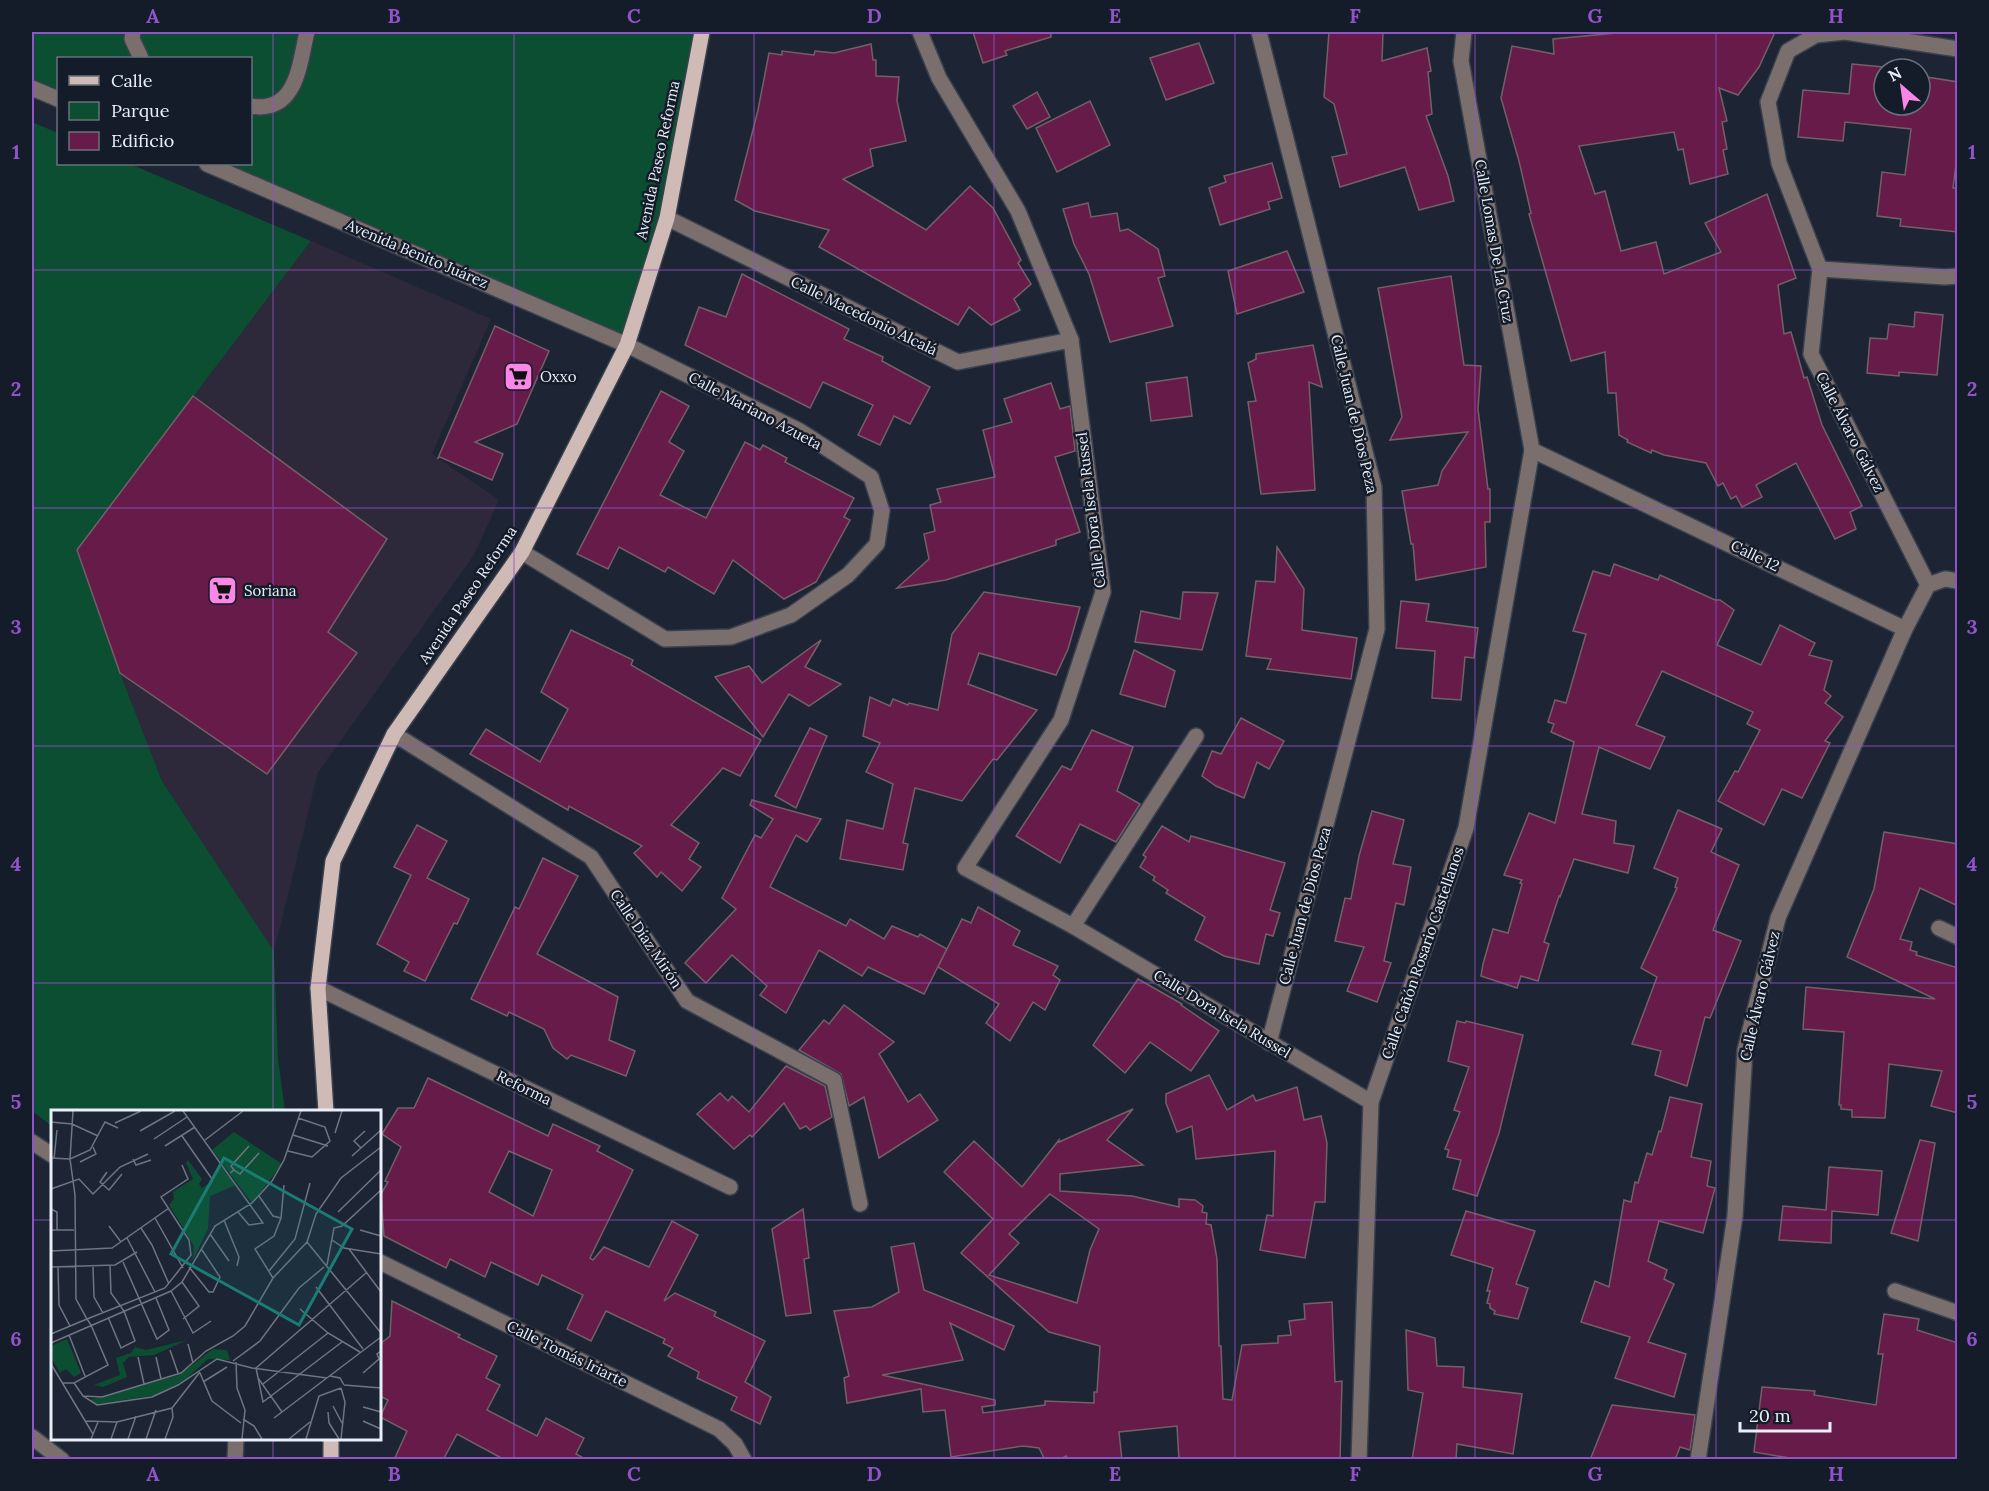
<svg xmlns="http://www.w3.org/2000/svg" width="1989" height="1491" font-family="Lora,serif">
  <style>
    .commercial { fill: #2e293a }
    .green { fill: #0c4e32 }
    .building { fill: #661b49; stroke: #745f69; stroke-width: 1.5; fill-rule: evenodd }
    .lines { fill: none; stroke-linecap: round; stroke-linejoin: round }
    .minor-casing { stroke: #3a414f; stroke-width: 18 }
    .major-casing { stroke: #3a414f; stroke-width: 18 }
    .minor { stroke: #7a6f6d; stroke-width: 15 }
    .major { stroke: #cfbab5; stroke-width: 15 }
    .grid { fill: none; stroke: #9153ca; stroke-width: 1.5; stroke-opacity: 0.55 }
    .labels { text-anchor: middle; stroke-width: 5; stroke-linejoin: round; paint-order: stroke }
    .street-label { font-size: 15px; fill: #e9eef8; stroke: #141c2a }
    .poi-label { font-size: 15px; fill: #e9eef8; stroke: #141c2a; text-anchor: start }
    .inset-road { fill: none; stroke: #6f7582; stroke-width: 1.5 }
    .view { fill: #1a7c75; fill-opacity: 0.15; stroke: #1a7c75; stroke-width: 3 }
    .inset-edge { fill: none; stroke: #e9eef8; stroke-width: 3 }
    .neatline { fill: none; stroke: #9153ca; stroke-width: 2 }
    .grid-label { font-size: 20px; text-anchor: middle; font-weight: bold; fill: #9153ca }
  </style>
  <rect width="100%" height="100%" fill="#1d2534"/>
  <path class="commercial" d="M311 241 491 319 432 454 499 500 474 555 318 772 274 951 162 781 120 673 77 550Z"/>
  <g class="green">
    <path d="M32 32H702L667 218 627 345 207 164H250V58H58V99L32 87Z"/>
    <path d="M32 122 58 133V164H130L311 241 77 550 120 673 162 781 274 951 278 1059 285 1111 52 1112V1126L32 1111Z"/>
  </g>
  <g class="building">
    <path d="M973 32H1051V37L1005 51 1007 55 983 63Z"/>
    <path d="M1329 32H1383L1382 61 1427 48 1431 71 1428 72 1432 114 1426 116 1448 176 1454 201 1419 210 1405 167 1340 187 1332 157 1347 154 1334 104 1324 97Z"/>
    <path d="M1627 32H1775L1759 67 1738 95 1719 88 1727 121 1722 122 1727 149 1723 150 1728 174 1690 184 1683 149 1678 150 1674 132 1579 146 1595 194 1605 191 1621 251 1656 242 1664 274 1721 252 1705 223 1767 194 1796 278 1778 285 1784 334 1791 332 1804 378 1807 377 1822 425 1862 506 1850 512 1856 529 1835 539 1796 463 1756 485 1762 497 1742 507 1736 496 1731 499 1723 483 1718 486 1706 463 1664 455 1652 450 1651 453 1627 442 1628 440 1619 435 1616 393H1608L1605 352 1571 361 1529 214 1531 213 1519 161 1501 98 1512 46 1554 54 1553 39Z"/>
    <path d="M1199 43 1214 83 1166 100 1150 58Z"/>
    <path d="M871 44 873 60H876V76L899 77 897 101 906 141 870 149 873 166 843 179 926 230 970 186 993 208 1021 260 1018 263 1031 284 1014 299 1020 310 991 325 969 307 958 325 819 247 829 230 755 211 735 200 758 110 769 53 782 55V51L814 55 815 51 834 53Z"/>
    <path d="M1852 64 1894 68 1884 69V105H1920V76L1958 82V148L1953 188H1958V232L1900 226 1901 219 1877 216 1882 172 1905 175 1911 129 1845 122 1843 141 1798 137 1803 90 1849 94Z"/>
    <path d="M1037 92 1050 117 1027 129 1013 106Z"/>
    <path d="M1090 101 1110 145 1057 172 1036 128Z"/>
    <path d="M1272 163 1282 198 1268 202 1270 209 1220 225 1209 188 1226 182 1224 176Z"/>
    <path d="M1088 203 1091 217 1117 213 1120 231 1128 229 1158 249 1165 276 1158 278 1173 326 1110 342 1089 274 1074 244 1063 209Z"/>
    <path d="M1287 251 1304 292 1237 314 1228 271Z"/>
    <path d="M742 274 849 329 844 339 883 357 882 361 930 387 910 424 894 416 880 445 858 435 873 405 823 382 810 408 685 345 699 307 726 317Z"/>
    <path d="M1451 276 1464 365 1481 366 1478 409 1488 489H1490V522H1485L1486 567 1416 580 1413 544H1411L1402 491 1438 485 1442 471 1468 432 1390 440 1402 417 1378 288Z"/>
    <path d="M1915 312 1943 315 1937 375 1899 372V376L1867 373 1870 338 1887 339 1889 324 1914 327Z"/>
    <path d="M495 326 549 351 517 424 475 442 503 454 492 480 440 457 438 458Z"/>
    <path d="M1313 345 1322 387 1309 382 1315 490 1261 494 1248 402 1256 401 1248 363 1256 359V354Z"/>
    <path d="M1187 377 1192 416 1151 421 1146 383Z"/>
    <path d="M1051 383 1060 409 1070 406 1075 451 1055 457 1080 532 1056 540V545L946 580 897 588 929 559 924 534 935 531 930 505 941 502 937 489 995 477 983 430 1012 422 1004 399Z"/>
    <path d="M661 391 689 406 669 442 684 451 660 495 706 518 745 442 760 450 763 445 787 458 785 462 854 498 844 517 850 520 816 582 784 599 733 560 714 594 668 567 665 572 619 547 608 569 577 554Z"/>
    <path d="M193 396 387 539 328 632 357 653 267 774 120 673 77 550Z"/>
    <path d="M1277 547 1304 589 1302 630 1357 638 1351 679 1267 669 1271 659 1246 656 1256 581 1275 582Z"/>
    <path d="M1614 564 1658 580 1660 575 1715 600H1720L1734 610 1717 645 1761 665 1780 625 1815 643 1809 655 1832 661 1824 690 1831 696 1825 703 1843 717 1825 741 1830 743 1802 798 1782 789 1764 825 1718 801 1735 771 1738 772 1760 730 1747 724 1753 712 1662 671 1636 725 1665 737 1650 769 1599 747 1582 814 1616 821 1614 843 1634 846 1628 873 1574 859 1560 897 1559 896 1544 942 1549 944 1538 981 1521 976 1517 988 1481 976 1483 964 1493 929 1508 933 1522 884 1520 883 1522 880 1504 875 1529 813 1555 823 1574 742 1551 732 1554 724 1548 722 1555 700 1566 703 1586 634 1573 631 1593 571 1610 576Z"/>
    <path d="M984 592 1080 607 1068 649 1056 675 979 653 968 684 1037 710 997 760 993 759 962 801 915 788 903 843 908 844 903 870 840 859 847 820 883 829 893 784 866 772 880 743 863 736 870 697 890 706 893 699 908 705 909 703 938 710 952 634Z"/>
    <path d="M1183 592 1218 593 1202 650 1135 642 1141 611 1180 619Z"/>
    <path d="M1401 601 1429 604 1426 621 1478 628 1474 658 1465 657 1461 700 1432 698 1435 651 1396 648Z"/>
    <path d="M571 630 633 660 631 665 761 740 740 776 723 768 671 825 699 843 689 859 701 867 682 891 661 872 657 877 634 853 642 846 569 806 568 810 470 754 486 729 540 762 568 709 541 692Z"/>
    <path d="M821 640 805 667 841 684 809 706 789 694 763 737 715 677 749 666 762 683Z"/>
    <path d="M1134 650 1175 671 1165 707 1120 694Z"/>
    <path d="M1241 718 1284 741 1269 769 1257 762 1244 798 1216 786 1202 776 1212 751 1221 754Z"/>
    <path d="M810 728 827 736 796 808 775 796Z"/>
    <path d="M1092 730 1133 747 1117 791 1140 804 1116 842 1080 824 1060 863 1016 836 1062 766 1071 770Z"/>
    <path d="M752 800 821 819 807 842 796 835 770 887 846 926 850 919 884 939 892 926 918 937 920 934 947 949 924 994 868 967 862 976 819 950 786 1013 760 995 767 986 732 955 706 983 685 963 736 909 722 898 755 835 761 838 773 819 750 805Z"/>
    <path d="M1678 810 1722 829 1711 852 1739 865 1713 930 1741 941 1710 1018 1705 1017 1687 1086 1655 1075 1661 1051 1632 1044 1657 977 1641 968 1677 888 1675 887 1678 878 1654 868Z"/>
    <path d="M1372 811 1404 820 1393 864 1411 867 1404 905 1396 903 1384 961 1391 963 1377 1002 1347 991 1364 947 1335 941 1345 898 1351 899 1359 856Z"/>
    <path d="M417 825 447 841 427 878 469 899 457 924 454 923 425 981 404 971 409 962 377 944 411 875 394 867Z"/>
    <path d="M1162 826 1189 842 1191 836 1285 863 1270 910 1280 913 1273 936 1266 934 1259 964 1224 956 1195 940 1205 917 1166 893 1168 890 1153 880 1155 877 1140 867 1146 857 1143 855Z"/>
    <path d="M1884 832 1958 844V906L1920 888 1900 939 1912 942 1910 950 1917 952 1916 955 1958 968V1113L1931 1106 1942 1071 1889 1064 1885 1118 1852 1117V1110L1841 1109V1105H1839L1844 1032 1803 1029 1806 987 1935 999 1847 957 1874 889Z"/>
    <path d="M543 858 578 876 537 954 618 997 609 1040 635 1051 626 1076 571 1055 567 1059 553 1048 544 1029 509 1012 507 1016 471 999 515 907 519 909Z"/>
    <path d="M978 907 1020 931 1013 945 1058 966 1053 975 1060 980 1045 1010 1033 1002 1010 1041 986 1023 999 1004 938 967 962 919 971 923Z"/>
    <path d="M1138 979 1182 1004 1181 1005 1219 1031 1191 1071 1150 1042 1125 1073 1093 1045Z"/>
    <path d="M844 1005 894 1042 879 1054 908 1102 920 1094 938 1120 879 1158 864 1097 849 1106 841 1074 799 1050 824 1020 829 1024Z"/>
    <path d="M1457 1021 1465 1023 1466 1021 1523 1035 1499 1133 1477 1196 1453 1189 1461 1160 1447 1157 1449 1150 1445 1149 1460 1112 1454 1110 1469 1067 1448 1061Z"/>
    <path d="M786 1066 825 1086 832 1117 810 1130 806 1126 800 1129 784 1103 752 1137 750 1135 734 1149 697 1114 720 1093 728 1101 732 1096 749 1112Z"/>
    <path d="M1209 1075 1227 1110 1253 1095 1256 1101 1297 1087 1304 1120 1321 1116 1327 1143 1325 1202H1315L1305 1258 1260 1250 1267 1215 1273 1216 1275 1151 1196 1159 1192 1126 1177 1132 1166 1103V1094Z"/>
    <path d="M428 1078 548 1136 553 1124 600 1146 597 1151 633 1170 590 1258 593 1260 604 1247 649 1267 672 1221 698 1235 664 1301 675 1293 716 1312 714 1316 765 1341 745 1382 771 1397 760 1424 731 1410 737 1397 697 1378 699 1372 668 1356 673 1348 663 1343 665 1339 606 1311 591 1341 567 1329 583 1295 542 1275 538 1285 491 1262 485 1277 450 1259 446 1268 384 1236 381 1194 388 1182 385 1181 401 1147 382 1134 398 1108H414ZM509 1151 552 1170 533 1216 489 1192Z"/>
    <path d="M1670 1097 1702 1104 1691 1157 1711 1161 1707 1186 1715 1188 1703 1233 1659 1221 1648 1261 1667 1270 1664 1279 1674 1284 1648 1342 1686 1354 1674 1397 1615 1378 1630 1337 1581 1322 1595 1281 1609 1287 1624 1200 1631 1202 1635 1182 1638 1183 1647 1153 1652 1155 1659 1131 1661 1132Z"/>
    <path d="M1133 1109 1107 1140 1143 1165 1060 1174V1191L1132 1196 1179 1207V1199L1195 1200 1203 1206 1202 1212 1207 1213 1206 1224 1211 1225 1217 1259 1219 1346H1221L1223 1399 1232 1400 1242 1345 1278 1343V1336L1291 1335 1289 1321 1305 1319 1304 1304 1332 1302 1335 1382 1342 1381 1340 1460H1179L1177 1426 1119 1432 1122 1460H1069L1066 1456 1059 1460H1045L1039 1448 1023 1446 951 1457 945 1410 923 1412 921 1389 847 1403 844 1378 849 1376 834 1311 872 1307 899 1292 891 1247 914 1243 924 1290 1014 1326 1004 1350 950 1323 963 1360 882 1375 995 1400V1405L982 1407 983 1413 1045 1405V1401L1094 1403V1392H1097L1100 1346 1049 1332 961 1253 993 1219 944 1172 974 1141 1022 1187 1059 1140V1142ZM1050 1194 1099 1229 1090 1250 1077 1303 989 1275 1019 1243 1009 1234Z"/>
    <path d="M1920 1140 1935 1143 1918 1241 1891 1233Z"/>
    <path d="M1829 1167 1882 1171 1878 1215 1832 1211 1831 1243 1779 1240 1783 1206 1826 1210Z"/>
    <path d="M803 1209 809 1258 804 1259 811 1313 786 1316 772 1229Z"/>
    <path d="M1466 1211 1535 1231 1516 1284 1528 1288 1518 1319 1494 1314 1495 1311 1490 1308V1304L1487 1303 1490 1291H1487L1493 1268 1451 1255Z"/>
    <path d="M392 1301 460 1335 458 1337 497 1356 486 1378 500 1385 487 1410 537 1436 546 1418 584 1438 576 1454 587 1460H505L457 1434 443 1460H394L407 1431 380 1417 388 1400 380 1396V1344L390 1336Z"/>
    <path d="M1884 1314 1919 1319 1917 1330 1958 1343V1460H1801L1754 1452 1762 1387 1815 1391 1814 1395 1876 1405 1883 1354H1878Z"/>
    <path d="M1406 1330 1435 1338 1437 1366 1464 1367 1463 1387 1522 1394 1513 1454 1457 1444 1456 1460H1412L1423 1393 1408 1390Z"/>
    <path d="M1612 1405 1695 1415 1690 1450 1680 1447 1675 1460H1590Z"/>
  </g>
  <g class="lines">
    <defs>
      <g id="minor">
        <path d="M133 32 132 39 141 58"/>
        <path d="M920 32 939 78 1018 211 1071 340 1103 592 1061 720 965 868 1073 926 1371 1102"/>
        <path d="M1259 32 1374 487 1377 629 1269 1043"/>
        <path d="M32 88 58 99"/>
        <path d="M250 106C297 114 299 65 307 32"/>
        <path d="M207 164 627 345 800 431 871 477 882 511 877 544 848 575 791 615 731 637 665 639 522 552"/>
        <path d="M667 218 958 362 1071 340"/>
        <path d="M1820 269 1945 277 1958 276"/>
        <path d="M1532 450 1905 629 1928 585 1945 579 1958 581"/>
        <path d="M1928 585 1811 354 1820 269 1779 163 1768 102 1788 51 1816 35 1845 32 1958 49"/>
        <path d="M394 734 591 857 687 1001 834 1080 860 1204"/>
        <path d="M1073 926 1196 736"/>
        <path d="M1939 928 1958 937"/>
        <path d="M318 988 730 1187"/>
        <path d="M32 1142 52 1155"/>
        <path d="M380 1262 719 1429 735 1444 744 1460"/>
        <path d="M1895 1291 1958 1313"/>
        <path d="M32 1437 62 1460"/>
        <path d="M235 1460 236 1438"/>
        <path d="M1359 1460 1371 1102 1466 828 1532 450 1461 61 1464 32"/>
        <path d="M1698 1460 1735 1216 1745 1050 1778 918 1905 629"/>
      </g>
      <g id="major">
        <path d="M326 1112 318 988 333 861 394 734 522 552 627 345 667 218 702 32"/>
        <path d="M331 1460V1438"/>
      </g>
    </defs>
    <use href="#minor" class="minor-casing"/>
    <use href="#major" class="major-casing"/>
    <use href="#minor" class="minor"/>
    <use href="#major" class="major"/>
  </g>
  <path class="grid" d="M273 32V1112M514 32V1460M754 32V1460M994 32V1460M1235 32V1460M1475 32V1460M1716 32V1460M32 270H1958M32 508H1958M32 746H1958M32 983H1958M32 1220H52M380 1220H1958M273 1438V1460"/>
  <defs>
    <symbol id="supermarket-square" viewBox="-11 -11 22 22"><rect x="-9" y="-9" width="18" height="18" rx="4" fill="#fa87e7" stroke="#141c2a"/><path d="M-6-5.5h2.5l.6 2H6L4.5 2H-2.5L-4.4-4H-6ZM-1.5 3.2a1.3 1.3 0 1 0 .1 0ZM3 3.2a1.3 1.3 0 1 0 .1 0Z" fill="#111"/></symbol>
  </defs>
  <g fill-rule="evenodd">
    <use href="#supermarket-square" x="502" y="360" width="33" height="33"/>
    <use href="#supermarket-square" x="206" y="574" width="33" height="33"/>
  </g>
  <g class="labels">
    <g class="street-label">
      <text transform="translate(658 160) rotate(-78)" y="5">Avenida Paseo Reforma</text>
      <text transform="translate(1494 241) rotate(80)" y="5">Calle Lomas De La Cruz</text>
      <text transform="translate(417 254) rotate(23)" y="5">Avenida Benito Juárez</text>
      <text transform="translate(864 316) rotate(26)" y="5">Calle Macedonio Alcalá</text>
      <text transform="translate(755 411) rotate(28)" y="5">Calle Mariano Azueta</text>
      <text transform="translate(1354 414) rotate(77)" y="5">Calle Juan de Dios Peza</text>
      <text transform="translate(1850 432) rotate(63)" y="5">Calle Álvaro Gálvez</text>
      <text transform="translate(1091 510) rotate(-97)" y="5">Calle Dora Isela Russel</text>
      <text transform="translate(1755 556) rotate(26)" y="5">Calle 12</text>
      <text transform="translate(468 595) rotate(-56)" y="5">Avenida Paseo Reforma</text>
      <text transform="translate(1305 906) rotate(-75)" y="5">Calle Juan de Dios Peza</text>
      <text transform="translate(646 939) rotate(56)" y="5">Calle Díaz Mirón</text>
      <text transform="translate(1423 953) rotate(-71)" y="5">Calle Cañón Rosario Castellanos</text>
      <text transform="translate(1760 996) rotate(-77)" y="5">Calle Álvaro Gálvez</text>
      <text transform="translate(1222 1014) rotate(31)" y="5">Calle Dora Isela Russel</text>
      <text transform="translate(524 1088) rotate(26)" y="5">Reforma</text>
      <text transform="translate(567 1354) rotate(26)" y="5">Calle Tomás Iriarte</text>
    </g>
    <g class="poi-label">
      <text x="540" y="382">Oxxo</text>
      <text x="244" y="596">Soriana</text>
    </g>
  </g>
  <g transform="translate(51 1110)">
    <rect width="330" height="330" fill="#1d2534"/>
    <path d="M183 22 231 54 201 93 161 40ZM137 50 151 69 148 74 151 78 162 70 168 54 185 75 159 86 157 119 142 150 143 136 118 95 123 89 122 82 142 69 135 53ZM16 229 30 263 23 267 15 259 9 263 0 247V236ZM136 230 103 245 78 247 72 253 76 267 52 277 43 275 69 265 65 248 80 243 84 237 95 240ZM162 239 176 240 179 250 157 249 135 269 106 285 46 294 38 290 128 265Z" fill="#0c4e32"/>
    <path class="inset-road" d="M22 1 19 49 24 85 25 189 36 209 114 178 140 145 138 130 110 87 137 69 131 55M132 1 212 113 198 115 187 102M0 12 21 14 47 26M64 13 90 1M89 21 124 1M284 23 291 1M242 25 277 36M131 26 161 69M103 29 136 7M154 30 192 1M114 36 144 17M310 38 303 31 314 21M237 41 261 47 279 31 274 17 247 8M301 46 330 20M0 48 19 49 39 40 54 12 67 18M3 49 6 20M82 49 85 55 100 50M29 52 45 44 42 37M183 60 189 64 208 43M56 62 49 72 58 80 71 64M179 63 183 60 180 56 198 36M0 79 28 69 42 84M42 84 69 57 97 44M208 86 222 106 230 108M0 99 6 102V120M287 102 330 60M104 108 132 158M173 110 188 147 186 156M58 116 70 132M90 118 101 135 118 174M0 120H23M309 120 330 126M159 124 178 151M76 128 104 182M281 130 293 138 330 144M256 132 330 223M298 139 330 182M0 141 61 138 118 98M72 152 106 229 118 220 105 188M276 155 283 118 291 116 330 80M0 157 64 155 86 142M7 157 8 195 19 216M42 157 43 187 52 203M138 157 158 182H162L169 167 151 140M218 161 244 129 259 73M222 168 204 139 223 126 230 108 233 75M131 172 148 196 132 209M265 177 312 239M120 181 142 223 160 211M249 199 277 223 309 242M57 207 70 238 84 231 73 201 60 183 59 156M0 224 36 209 40 215M18 225 34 266M291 232 212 292 205 258 315 163M0 233 120 181 131 172 164 116 201 93 221 71 233 50 250 1M137 234 142 253M119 240 127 263M87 247 93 274M105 247 110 269M182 251 209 231 248 178 273 157M185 252 186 278 194 300 191 329M0 254 42 324M149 263 161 291 190 313M312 263 328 249 326 244 330 241M279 266 289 268 293 275M207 268 231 302M152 272 176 257M12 273H23L57 255 40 215M23 273 32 286 46 295 101 287 127 275 166 249 201 258 276 268M212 274 277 223M293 275 330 278M32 286 51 287 130 263 155 241 182 226 194 216 222 168 256 132 265 104 290 68 330 37M282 296 291 313M312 297 330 302M277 302 278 313 288 329M223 308 330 227M192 309 203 316 211 329M34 311 66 312 121 298 149 262M312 311 330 319M40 329 47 312M60 329 66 312M77 329 85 306M95 329 105 300M114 329 122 307 121 298M238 329 259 312M255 329 268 286 290 278M290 329 294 292 290 278"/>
    <path class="view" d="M173 48 301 119 248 215 120 144Z"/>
    <rect width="330" height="330" class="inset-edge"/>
  </g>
  <rect width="1989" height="1491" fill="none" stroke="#141c2a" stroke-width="66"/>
  <rect x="57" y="57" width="195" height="108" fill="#141c2a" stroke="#69707c" stroke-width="1.5"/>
  <rect x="69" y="76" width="30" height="9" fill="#cfbab5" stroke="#69707c" stroke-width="1.5"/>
  <text x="111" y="87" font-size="18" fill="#e9eef8">Calle</text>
  <rect x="69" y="102" width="30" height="18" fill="#0c4e32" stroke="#69707c" stroke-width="1.5"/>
  <text x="111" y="117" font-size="18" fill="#e9eef8">Parque</text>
  <rect x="69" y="132" width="30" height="18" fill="#661b49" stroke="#69707c" stroke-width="1.5"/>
  <text x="111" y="147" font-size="18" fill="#e9eef8">Edificio</text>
  <g transform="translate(1902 87) rotate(331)"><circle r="28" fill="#141c2a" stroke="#69707c" stroke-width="1.5"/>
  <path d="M0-4.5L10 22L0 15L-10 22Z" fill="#fa87e7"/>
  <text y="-9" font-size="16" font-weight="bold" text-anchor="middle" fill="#e9eef8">N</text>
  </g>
  <path d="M1740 1422v9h90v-9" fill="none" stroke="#e9eef8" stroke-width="3"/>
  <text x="1749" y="1422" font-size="18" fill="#e9eef8" stroke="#141c2a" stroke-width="4.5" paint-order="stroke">20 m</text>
  <rect x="33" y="33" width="1923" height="1425" class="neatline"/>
  <g class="grid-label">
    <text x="153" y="23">A</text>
    <text x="394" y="23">B</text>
    <text x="634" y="23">C</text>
    <text x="874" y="23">D</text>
    <text x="1115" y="23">E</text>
    <text x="1355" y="23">F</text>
    <text x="1595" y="23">G</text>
    <text x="1836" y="23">H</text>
    <text x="16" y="159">1</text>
    <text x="1972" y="159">1</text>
    <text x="16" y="396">2</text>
    <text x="1972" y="396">2</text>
    <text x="16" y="634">3</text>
    <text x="1972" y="634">3</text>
    <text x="16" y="871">4</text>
    <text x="1972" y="871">4</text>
    <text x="16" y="1109">5</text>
    <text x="1972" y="1109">5</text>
    <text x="16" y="1346">6</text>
    <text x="1972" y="1346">6</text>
    <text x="153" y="1481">A</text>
    <text x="394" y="1481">B</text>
    <text x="634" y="1481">C</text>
    <text x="874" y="1481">D</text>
    <text x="1115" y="1481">E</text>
    <text x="1355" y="1481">F</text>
    <text x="1595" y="1481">G</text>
    <text x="1836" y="1481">H</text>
  </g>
</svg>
